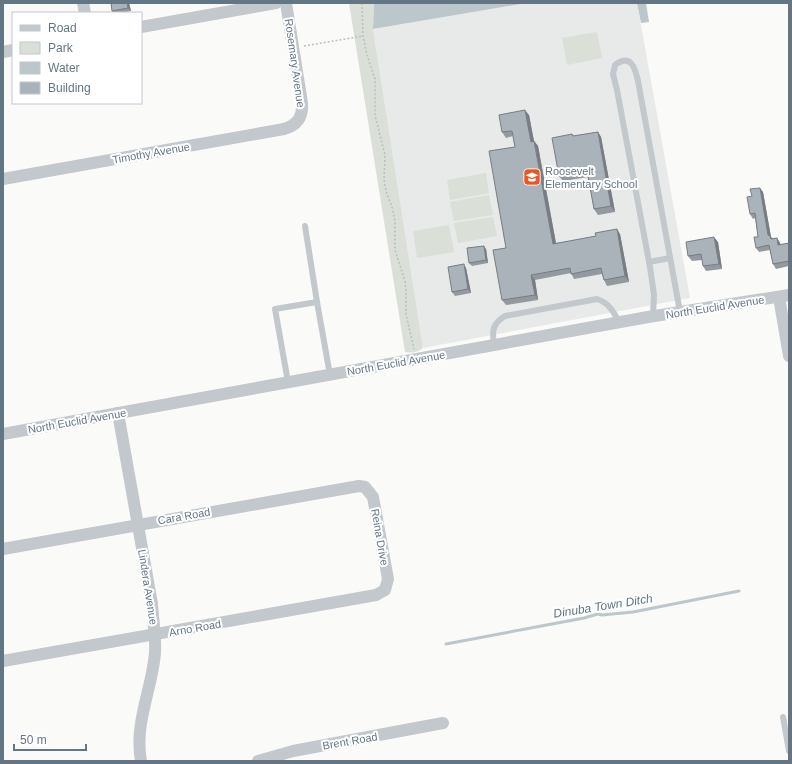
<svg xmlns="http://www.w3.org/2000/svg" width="792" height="764" font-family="Helvetica,sans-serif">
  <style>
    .built { fill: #e8e9e9 }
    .green { fill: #dadfd7 }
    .water { fill: #bbc7cb }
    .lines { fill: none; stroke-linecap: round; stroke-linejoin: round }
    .stream { stroke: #bbc7cb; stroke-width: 3 }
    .path { stroke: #bbbfc2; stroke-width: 1.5; stroke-dasharray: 2 2; stroke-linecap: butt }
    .lane { stroke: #c3c8cc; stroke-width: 6 }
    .street { stroke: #c3c8cc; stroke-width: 12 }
    .wall { fill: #929aa0 }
    .shaded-wall { fill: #777d82 }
    .building { fill: #aab3ba; stroke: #777d82 }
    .labels { text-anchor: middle; stroke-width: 4; stroke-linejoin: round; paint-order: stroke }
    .street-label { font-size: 11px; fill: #647684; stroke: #fff }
    .poi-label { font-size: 11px; fill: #647684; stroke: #fff; text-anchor: start }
    .water-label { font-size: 12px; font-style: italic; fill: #5f757d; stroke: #fff }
  </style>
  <rect width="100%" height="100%" fill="#fafaf8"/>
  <path class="built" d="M527 3H637L690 298 423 348 373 29Z"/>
  <g class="green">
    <path d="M349 3H374L373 29 423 348C416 353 412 353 405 352Z"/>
    <path d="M597 32 602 58 567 65 562 38Z"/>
    <path d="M486 173 489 193 450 200 447 180Z"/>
    <path d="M489 195 493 215 454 221 450 202Z"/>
    <path d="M493 217 497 236 458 243 454 223Z"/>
    <path d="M449 225 454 252 417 258 413 231Z"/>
  </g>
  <g class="water">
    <path d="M374 3H527L373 29Z"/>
    <path d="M637 3H646L649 22 641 23Z"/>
  </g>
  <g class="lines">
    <path class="stream" d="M446 644 584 618 598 614 602 615 633 612 739 591"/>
    <g class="path">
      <path d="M362 3 363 36 367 55 375 79V115L385 155 384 180 386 191 392 207 395 221V250L405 281 406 291V314L414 349"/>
      <path d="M304 46 363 36"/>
    </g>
    <g class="lane">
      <path d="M305 226 317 302"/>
      <path d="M649 262 670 258"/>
      <path d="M653 316 654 295 650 267 617 90 613 74 615 65C631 53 635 68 638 81L680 312"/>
      <path d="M494 345C492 331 492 324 505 316L597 299C609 303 613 311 619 322"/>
      <path d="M288 382 275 309 317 302 330 375"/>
      <path d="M783 717 789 751"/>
    </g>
    <g class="street">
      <path d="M83 3 85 13"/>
      <path d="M141 27 276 3"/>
      <path d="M3 52 13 50"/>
      <path d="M3 179 284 129C298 125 303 116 302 103L286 3"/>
      <path d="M779 297 789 356"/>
      <path d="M118 413 152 604C153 620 156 636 155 653 152 690 134 723 141 761"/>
      <path d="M3 434 648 317 789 295"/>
      <path d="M3 549 359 486 365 487 373 497 388 579 385 590 376 595 3 661"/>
      <path d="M258 761 293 751 443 723"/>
    </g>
  </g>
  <g class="wall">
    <path d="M111 3H129L131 11 121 13H113L112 11Z"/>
    <path d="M529 115 534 141 538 146 556 243 620 234 629 282 607 286 604 280 602 274 574 279 571 273 535 280 538 300 506 305 502 300 506 248 515 147 513 136 506 138 502 132Z"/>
    <path d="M598 132 601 137 615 212 598 215 594 209 588 177 563 181 559 176 572 134 574 136Z"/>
    <path d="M763 192 771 237 773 239 777 238 780 243 781 245 789 243V266L776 269 773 264 770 250 759 252 756 248 758 237 755 218 753 219 750 214 752 196Z"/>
    <path d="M718 242 722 269 706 271 703 266 702 260 692 261 688 256Z"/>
    <path d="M486 249 488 263 472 266 469 263Z"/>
    <path d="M466 268 471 293 455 296 452 292Z"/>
  </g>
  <g class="shaded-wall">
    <path d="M127 3H129L131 11 128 8Z"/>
    <path d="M525 110 529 115 535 147 531 142Z"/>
    <path d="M598 132 601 137 615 212 611 206Z"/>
    <path d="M534 141 538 146 557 249 553 244Z"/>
    <path d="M760 188 763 192 771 237 774 240V244L768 235Z"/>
    <path d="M617 229 620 234 629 282 625 276Z"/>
    <path d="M714 237 718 242 722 269 719 264Z"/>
    <path d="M777 238 780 243 781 250 778 245Z"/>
    <path d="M484 246 486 249 488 263 486 260Z"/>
    <path d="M464 264 466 268 471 293 468 289Z"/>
    <path d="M531 275 535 280 538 300 535 295Z"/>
  </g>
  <g class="building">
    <path d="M111 3H127L128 8 112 11Z"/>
    <path d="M525 110 531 142 534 141 553 244 596 236 595 233 617 229 625 276 604 280 601 268 571 274 570 268 531 275 535 295 502 300 493 250 506 248 489 151 515 147 512 131 502 132 499 115Z"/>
    <path d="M598 132 611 206 594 209 587 171 559 176 552 138 572 134 573 136Z"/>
    <path d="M760 188 768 235 770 236 771 239 777 238 778 245 789 243V261L773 264 769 245 756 248 754 237H758L755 213 750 214 747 197 752 196 750 189Z"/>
    <path d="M714 237 719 264 703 266 701 254 688 256 686 242Z"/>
    <path d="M484 246 486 260 469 263 467 248Z"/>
    <path d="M464 264 468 289 452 292 448 267Z"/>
  </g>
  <defs>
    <symbol id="school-square" viewBox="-11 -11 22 22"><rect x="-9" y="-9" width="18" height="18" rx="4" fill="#e8572a" stroke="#fff"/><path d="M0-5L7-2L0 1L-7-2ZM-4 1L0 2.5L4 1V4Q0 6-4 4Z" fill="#fff"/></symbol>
  </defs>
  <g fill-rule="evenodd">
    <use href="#school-square" x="522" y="167" width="20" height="20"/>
  </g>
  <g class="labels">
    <g class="street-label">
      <text transform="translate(295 63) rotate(82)" y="4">Rosemary Avenue</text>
      <text transform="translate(151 153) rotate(-10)" y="4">Timothy Avenue</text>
      <text transform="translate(715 307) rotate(-9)" y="4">North Euclid Avenue</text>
      <text transform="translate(396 363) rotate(-10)" y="4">North Euclid Avenue</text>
      <text transform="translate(77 421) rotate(-10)" y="4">North Euclid Avenue</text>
      <text transform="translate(184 516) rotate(-10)" y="4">Cara Road</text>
      <text transform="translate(380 537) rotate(80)" y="4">Reina Drive</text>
      <text transform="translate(148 587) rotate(81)" y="4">Lindera Avenue</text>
      <text transform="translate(195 628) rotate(-10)" y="4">Arno Road</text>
      <text transform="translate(350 741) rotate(-10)" y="4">Brent Road</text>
    </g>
    <g class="poi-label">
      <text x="545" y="175">Roosevelt<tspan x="545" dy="13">Elementary School</tspan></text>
    </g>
    <g class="water-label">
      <text transform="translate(603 606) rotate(-9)" y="4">Dinuba Town Ditch</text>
    </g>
  </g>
  <rect width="792" height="764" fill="none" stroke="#647684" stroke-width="8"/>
  <rect x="12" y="12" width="130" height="92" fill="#ffffff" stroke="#c1c8ce"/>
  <rect x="20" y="25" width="20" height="6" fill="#c3c8cc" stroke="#c1c8ce"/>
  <text x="48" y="32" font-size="12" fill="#647684">Road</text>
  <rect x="20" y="42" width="20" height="12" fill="#dadfd7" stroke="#c1c8ce"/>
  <text x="48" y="52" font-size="12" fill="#647684">Park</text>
  <rect x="20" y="62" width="20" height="12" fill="#bbc7cb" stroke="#c1c8ce"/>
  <text x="48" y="72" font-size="12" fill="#647684">Water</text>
  <rect x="20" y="82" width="20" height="12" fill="#aab3ba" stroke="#c1c8ce"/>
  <text x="48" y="92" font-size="12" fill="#647684">Building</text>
  <path d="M14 744v6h72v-6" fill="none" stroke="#647684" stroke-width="2"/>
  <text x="20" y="744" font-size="12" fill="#647684" stroke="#ffffff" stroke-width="3" paint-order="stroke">50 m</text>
</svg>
